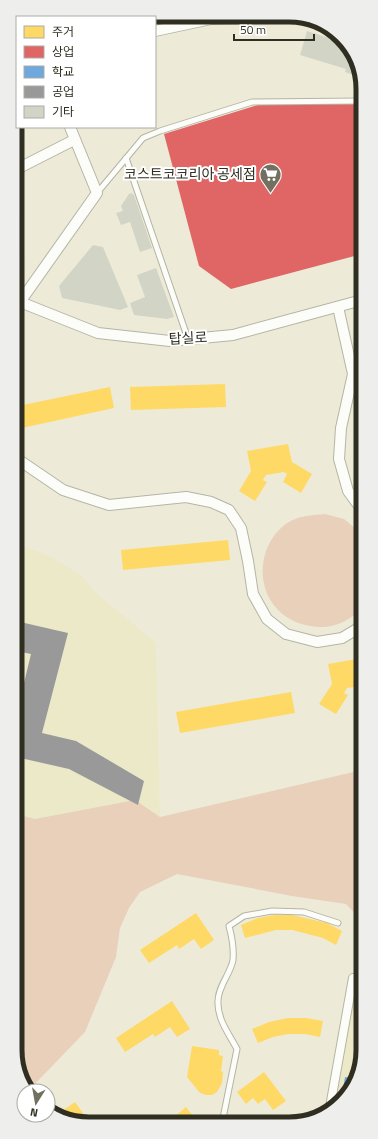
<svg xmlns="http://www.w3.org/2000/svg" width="378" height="1139" font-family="'Titillium Web','Noto Sans KR',sans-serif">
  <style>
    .built { fill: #ece9c9 }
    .green { fill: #e8d0bb }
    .homes { fill: #ffd966 }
    .shops { fill: #e06666 }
    .schools { fill: #6fa8dc }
    .industry { fill: #999 }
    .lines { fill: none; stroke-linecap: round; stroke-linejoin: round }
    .stream { stroke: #8ebb9e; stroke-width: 3 }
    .building { fill: #d2d5c6 }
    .service-casing { stroke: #b5b5a5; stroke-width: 7 }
    .pedestrian-casing { stroke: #b5b5a5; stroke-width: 10 }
    .minor-casing { stroke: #b5b5a5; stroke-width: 12 }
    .service { stroke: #fcfcf9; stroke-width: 5 }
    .pedestrian { stroke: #fcfcf9; stroke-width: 8 }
    .minor { stroke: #fcfcf9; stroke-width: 10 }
    .labels { text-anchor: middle; stroke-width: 4; stroke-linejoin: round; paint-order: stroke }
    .poi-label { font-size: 14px; fill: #2f2e20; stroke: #fff; text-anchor: end }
    .street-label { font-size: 14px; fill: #2f2e20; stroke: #fff }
    .rim { fill: none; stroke: #2f2e20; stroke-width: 5 }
  </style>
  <rect width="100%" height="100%" fill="#edebd8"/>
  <g class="built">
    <path d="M16 543 50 556 82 576 96 593 156 643 160 818 135 800 35 819 16 814Z"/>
    <path d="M353 978 363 980V1055L345 1099 330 1107Z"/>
  </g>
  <g class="green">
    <path d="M325 514 344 519 362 534V607C353 619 337 627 322 627 306 627 290 622 278 610 254 585 259 543 287 523 298 516 312 515 325 514Z"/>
    <path d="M362 770 363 922 346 904 292 896 177 874 140 892 129 908 120 928 116 957 85 1032 30 1089 16 1064V814L35 819 135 800 160 817Z"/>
    <path d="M363 934V980L353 978 360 936Z"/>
  </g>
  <g class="homes">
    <path d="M225 384 226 407 131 410 130 387Z"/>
    <path d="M110 387 114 408 22 428 18 406Z"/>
    <path d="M288 444 292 462 312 474 301 493 283 482 287 474 284 472 266 475 263 480 267 482 255 501 239 491 251 471 247 451Z"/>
    <path d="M228 540 230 560 123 570 121 550Z"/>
    <path d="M362 658V686L347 688 344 693 348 695 336 714 319 704 332 684 328 664Z"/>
    <path d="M291 692 295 713 180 733 176 712Z"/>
    <path d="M196 913 214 940 201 949 194 939 179 949 177 945 149 963 140 950Z"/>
    <path d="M275 915H292L327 923 342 931 336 945 323 938 292 930H276L245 938 241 925 258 918Z"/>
    <path d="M172 1001 190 1029 177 1037 170 1027 155 1037 153 1034 125 1052 116 1038Z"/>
    <path d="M288 1018H306L323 1021 320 1037 305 1034H288L273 1037 258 1043 252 1029 269 1022Z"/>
    <path d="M192 1046 219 1050V1055L223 1056 221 1071 223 1072 222 1083 217 1092 212 1095H206L200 1093 187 1077Z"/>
    <path d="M264 1072 286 1101 273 1110 265 1099 258 1104 253 1098 246 1104 237 1092Z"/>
    <path d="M75 1102 90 1123H74L58 1114Z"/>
    <path d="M186 1107 196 1120 193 1123H161L173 1118Z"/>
  </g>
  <path class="shops" d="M261 104H362V254L231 289 199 266 164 134Z"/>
  <path class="schools" d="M353 1075H355L346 1096 342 1095 345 1077 352 1078Z"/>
  <path class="industry" d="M16 621 68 633 42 733 76 741 144 781 138 805 69 769 16 757V716L31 654 16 651Z"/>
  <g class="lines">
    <path class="stream" d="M127 17 132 15"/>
  </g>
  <g class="building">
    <path d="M307 31 329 38 332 31 342 37 362 75V78L345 72 346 69 300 55Z"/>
    <path d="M15 130 23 150 15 153Z"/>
    <path d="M131 193 134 195 152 248 140 252 130 222 121 225 116 213 123 211 121 206 129 194Z"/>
    <path d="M93 245 103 247 128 307 120 310 62 298 59 286Z"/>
    <path d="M156 268 174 317 167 319 134 315 130 303 145 297 137 275Z"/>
  </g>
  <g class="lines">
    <defs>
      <g id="service">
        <path d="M126 158 188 339"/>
        <path d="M97 193 143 138 160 131 252 102 362 101"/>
        <path d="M222 1123 237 1049C229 1034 217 1019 218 1001 218 986 231 973 233 960 234 949 232 937 229 926L244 916 272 911 304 912 338 923"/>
      </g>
      <path id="pedestrian" d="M330 1107 353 978"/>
      <g id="minor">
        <path d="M155 31 211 19 305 17"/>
        <path d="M15 170 74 140"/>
        <path d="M15 300 98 333 170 341 233 335 362 300"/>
        <path d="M338 307 353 374 341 428 339 459 348 491 362 510"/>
        <path d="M15 314 20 302 97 193 70 127"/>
        <path d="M16 458 63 490 109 505 186 497 211 502 229 510 241 528 248 561 253 594 267 619 286 634 317 642 342 638 362 626"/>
      </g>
    </defs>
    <use href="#service" class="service-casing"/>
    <use href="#pedestrian" class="pedestrian-casing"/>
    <use href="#minor" class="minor-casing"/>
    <use href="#service" class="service"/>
    <use href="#pedestrian" class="pedestrian"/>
    <use href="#minor" class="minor"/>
  </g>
  <defs>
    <symbol id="supermarket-pin" viewBox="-11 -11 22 30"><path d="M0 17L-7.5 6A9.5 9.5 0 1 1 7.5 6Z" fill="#727060" stroke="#fff"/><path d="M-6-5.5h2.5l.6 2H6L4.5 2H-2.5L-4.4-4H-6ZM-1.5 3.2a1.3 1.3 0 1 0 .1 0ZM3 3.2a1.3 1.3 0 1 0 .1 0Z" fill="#fff"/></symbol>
  </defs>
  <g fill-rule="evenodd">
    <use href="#supermarket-pin" x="258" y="162" width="25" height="34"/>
  </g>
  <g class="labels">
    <g class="poi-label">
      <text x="256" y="179">코스트코코리아 공세점</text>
    </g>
    <g class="street-label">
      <text transform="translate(188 338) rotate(-3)" y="5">탑실로</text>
    </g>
  </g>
  <path d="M0 0H378V1139H0ZM89 22H289A67 67 0 0 1 356 89V1050A67 67 0 0 1 289 1117H89A67 67 0 0 1 22 1050V89A67 67 0 0 1 89 22Z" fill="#eeeeed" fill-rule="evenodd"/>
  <path class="rim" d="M89 22H289A67 67 0 0 1 356 89V1050A67 67 0 0 1 289 1117H89A67 67 0 0 1 22 1050V89A67 67 0 0 1 89 22Z"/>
  <rect x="16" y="16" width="140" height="112" fill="#ffffff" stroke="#acaba6"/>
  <rect x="24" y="26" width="20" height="12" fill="#ffd966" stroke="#acaba6"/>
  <text x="52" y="36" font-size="12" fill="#2f2e20">주거</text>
  <rect x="24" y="46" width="20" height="12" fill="#e06666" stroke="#acaba6"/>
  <text x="52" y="56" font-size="12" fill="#2f2e20">상업</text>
  <rect x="24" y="66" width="20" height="12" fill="#6fa8dc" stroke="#acaba6"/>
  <text x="52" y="76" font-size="12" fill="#2f2e20">학교</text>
  <rect x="24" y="86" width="20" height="12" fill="#999999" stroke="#acaba6"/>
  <text x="52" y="96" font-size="12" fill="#2f2e20">공업</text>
  <rect x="24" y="106" width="20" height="12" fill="#d2d5c6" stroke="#acaba6"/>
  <text x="52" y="116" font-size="12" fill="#2f2e20">기타</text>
  <g transform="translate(36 1103) rotate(191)"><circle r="19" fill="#ffffff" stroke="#acaba6"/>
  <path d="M0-3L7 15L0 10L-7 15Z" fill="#727060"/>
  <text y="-6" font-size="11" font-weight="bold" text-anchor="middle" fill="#2f2e20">N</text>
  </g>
  <path d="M234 34v6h80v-6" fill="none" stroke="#2f2e20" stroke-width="2"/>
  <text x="240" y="34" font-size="12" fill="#2f2e20" stroke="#ffffff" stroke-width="3" paint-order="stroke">50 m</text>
</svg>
